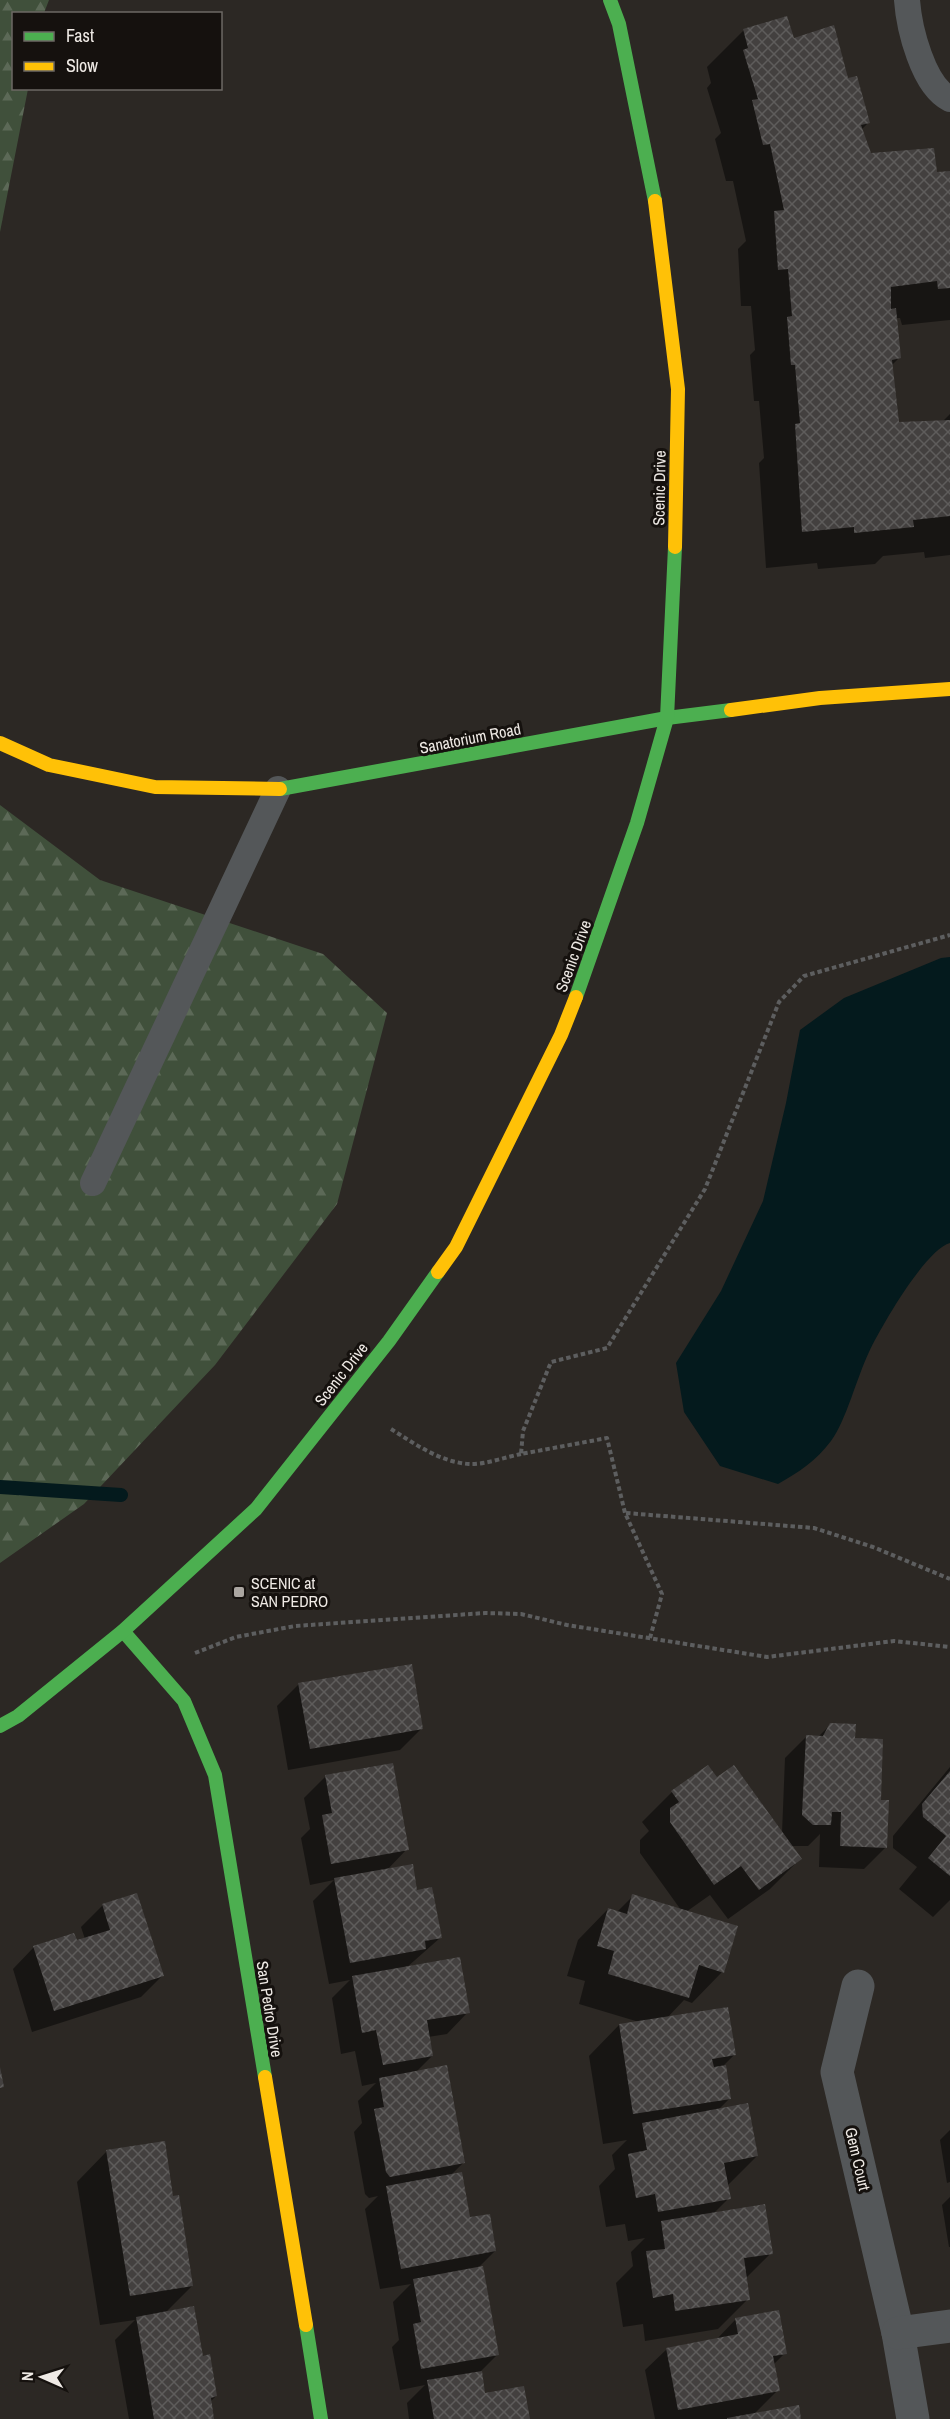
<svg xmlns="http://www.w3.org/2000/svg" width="950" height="2419" font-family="'Archivo Narrow',sans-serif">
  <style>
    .forest { fill: url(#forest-firs) }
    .water { fill: #041a1d }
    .shadow { fill: #0007 }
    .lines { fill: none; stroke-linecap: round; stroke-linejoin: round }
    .stream { stroke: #041a1d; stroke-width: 14 }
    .building { fill: url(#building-cross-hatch) }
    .path { stroke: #5d5e5f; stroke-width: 4; stroke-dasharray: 4.5 3; stroke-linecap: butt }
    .lane { stroke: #545759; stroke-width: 26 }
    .street { stroke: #545759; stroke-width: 33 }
    .fast { stroke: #4caf50; stroke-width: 14 }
    .slow { stroke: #ffc107; stroke-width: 14 }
    .poi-dot { fill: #aba6a1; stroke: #15110e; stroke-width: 2 }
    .labels { text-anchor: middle; stroke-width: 6; stroke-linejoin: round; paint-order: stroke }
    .street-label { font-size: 16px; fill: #efeae5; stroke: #15110e }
    .poi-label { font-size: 16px; fill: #efeae5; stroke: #15110e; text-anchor: start }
  </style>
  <defs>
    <pattern id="forest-firs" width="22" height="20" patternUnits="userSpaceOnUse" patternTransform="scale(1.5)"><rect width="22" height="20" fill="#40503b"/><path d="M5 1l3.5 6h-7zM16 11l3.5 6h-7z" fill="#5c6957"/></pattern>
    <pattern id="building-cross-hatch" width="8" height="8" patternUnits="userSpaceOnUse" patternTransform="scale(1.5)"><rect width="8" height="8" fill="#43403f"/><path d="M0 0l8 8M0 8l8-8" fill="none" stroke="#5e5c5b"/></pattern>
  </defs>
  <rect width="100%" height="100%" fill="#2c2824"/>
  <g class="forest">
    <path d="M0 0H49L44 13 14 14V88L28 89 0 232Z"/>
    <path d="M0 805 100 880 323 954 387 1013 337 1204 215 1365 84 1504 0 1563Z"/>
  </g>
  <path class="water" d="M950 957V1243C925 1250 881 1327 869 1352 857 1377 846 1421 831 1441 816 1461 799 1472 778 1484L720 1466 684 1412 676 1363 721 1291 763 1201 786 1103 800 1030 844 998 941 958Z"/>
  <g class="shadow">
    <path d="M744 30 793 40 847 80 868 123 861 130 870 155 936 174 950 172V320L902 325 900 318H896L899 358 891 366 898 424 943 421 950 414V555L925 558 924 552 883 556 875 564 818 569 817 563 766 568 759 463 764 458 759 401H754L750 355 755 350 751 306H741L738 249 746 241 733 181H726L715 139 721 133 707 88 711 83 707 67Z"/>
    <path d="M299 1684 421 1729 400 1750 288 1770 277 1706Z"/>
    <path d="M831 1724 853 1739 879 1802 886 1847 864 1869 819 1867 820 1834 808 1846H791L800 1859 770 1889 728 1919 710 1895 686 1912 722 1972 692 2003 684 2000 667 2018 734 2055 724 2065 730 2098 717 2111 757 2156 727 2186 729 2198 713 2214 771 2253 745 2279 748 2299 718 2329 645 2341 643 2324 623 2327 616 2283 633 2266 631 2252 645 2238 628 2241 625 2224 606 2227 599 2186 615 2169 612 2155 627 2140 603 2144 589 2056 619 2025 639 2022 579 2004 585 1981 567 1976 578 1940 608 1909 617 1912 633 1896 681 1910 640 1853V1840L649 1831 642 1822 672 1792 716 1779 782 1833 785 1758 806 1737H818Z"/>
    <path d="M950 1767V1900L933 1917 899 1889 917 1867 893 1848V1836Z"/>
    <path d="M325 1777 407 1849 387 1870 416 1892 440 1938 406 1968 468 2012 447 2034 428 2037 432 2056 415 2073 463 2163 451 2175 468 2219 495 2251 477 2269 497 2355 480 2372 484 2394 529 2419H409L407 2403 425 2385 400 2390 392 2347 399 2340 393 2302 411 2284 380 2289 365 2209 378 2196 369 2198 365 2194 354 2132 362 2123 358 2101 376 2083 362 2086 355 2051 341 2054 332 1998 350 1980 329 1984 313 1901 334 1880 310 1885 301 1838 310 1829 304 1798Z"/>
    <path d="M103 1905 162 1976 141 1997 32 2032 13 1969 34 1947 85 1939 81 1927Z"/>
    <path d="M950 2130V2182L947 2183 940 2140Z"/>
    <path d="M107 2151 172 2198 192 2286 164 2314 202 2357 216 2396 210 2402 213 2419H129L115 2340 135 2320 100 2325 77 2182Z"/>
    <path d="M950 2197V2247H949L942 2205Z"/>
    <path d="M735 2320 785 2353 773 2365 778 2390 753 2415 800 2419H655L645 2370 667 2349 716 2340Z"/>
  </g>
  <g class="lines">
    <path class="stream" d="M0 1487 121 1495"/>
  </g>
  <g class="building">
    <path d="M787 16 794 38 834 25 848 78 857 76 870 123 861 125 871 153 934 148 937 172 950 171V288L938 289 937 281 891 287V309L896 308 901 358 892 360 899 422 950 420V516L913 520 914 527 854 533V527L802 532 795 424 800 423 795 365H791L787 317 792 316 788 269 778 270 774 211 784 210 770 144 763 145 752 100 758 99 743 50 748 48 743 29Z"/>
    <path d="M412 1664 423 1729 310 1749 298 1683Z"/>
    <path d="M830 1723 856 1724 855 1738 883 1739 881 1800H889L887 1848 840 1846 841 1812H832L831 1825H813L802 1815 806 1735 823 1736Z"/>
    <path d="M393 1763 409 1850 331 1864 322 1815 332 1813 325 1775Z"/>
    <path d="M708 1765 717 1777 734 1765 802 1859 759 1890 741 1866 714 1885 670 1822V1808L679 1802 671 1791Z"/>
    <path d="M950 1771V1876L928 1858 946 1836 923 1817 922 1804Z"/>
    <path d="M413 1864 417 1890 432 1887 442 1938 425 1941 426 1949 350 1963 334 1878Z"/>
    <path d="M137 1893 164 1976 54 2011 33 1946 74 1933 77 1940 110 1930 102 1904Z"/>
    <path d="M632 1894 738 1926 724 1973 699 1965 689 1998 608 1974 614 1951 597 1946 608 1908 627 1914Z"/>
    <path d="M460 1957 470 2013 427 2020 433 2056 383 2065 376 2030 362 2033 352 1976Z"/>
    <path d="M728 2007 736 2055 712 2059 714 2067 726 2065 731 2099 633 2114 619 2024Z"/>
    <path d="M447 2065 465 2163 390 2177 386 2172 374 2109 384 2107 379 2078Z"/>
    <path d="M0 2067 4 2087 0 2088Z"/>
    <path d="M748 2103 758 2156 724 2163 731 2199 658 2212 655 2194 636 2198 628 2154 647 2150 642 2123Z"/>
    <path d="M165 2141 173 2196 179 2195 193 2286 130 2296 106 2150Z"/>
    <path d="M462 2172 470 2217 490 2214 496 2251 401 2269 386 2186Z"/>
    <path d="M765 2204 773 2254 744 2258 750 2300 675 2311 673 2294 653 2298 646 2251 665 2249 661 2221Z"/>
    <path d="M483 2266 499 2355 421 2369 413 2324 421 2322 413 2279Z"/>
    <path d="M194 2306 203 2356 210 2354 217 2396 211 2398 214 2419H154L136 2317Z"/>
    <path d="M779 2310 787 2354 773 2356 780 2391 678 2410 666 2348 738 2334 735 2318Z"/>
    <path d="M482 2371 485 2393 524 2386 530 2419H434L427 2380Z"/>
    <path d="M799 2405 801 2419H727V2418Z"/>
  </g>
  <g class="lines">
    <g class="path">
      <path d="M391 1429C415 1444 440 1462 469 1464 485 1465 505 1457 521 1454"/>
      <path d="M626 1513 814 1528 873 1547 950 1579"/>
      <path d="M650 1638 662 1594 625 1513 607 1438 521 1454 523 1431 551 1362 607 1348 705 1189 779 1002 804 976 950 935"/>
      <path d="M195 1653 236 1637 295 1626 485 1613 521 1614 567 1625 767 1657 894 1641 950 1647"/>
    </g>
    <g class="lane">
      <path d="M907 0C909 28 923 86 950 99"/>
      <path d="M93 1183 278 789"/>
    </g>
    <g class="street">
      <path d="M858 1986 837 2072 898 2333 913 2419"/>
      <path d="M898 2333 950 2326"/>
    </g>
    <g class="fast">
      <path d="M610 0 619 24 655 201"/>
      <path d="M280 789 667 718 731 710"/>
      <path d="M576 997 637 823 667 718 675 547"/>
      <path d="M123 1631 184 1701 215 1775 265 2077"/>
      <path d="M0 1726 18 1716 123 1631 256 1509 389 1341 438 1272"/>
      <path d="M306 2325 321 2419"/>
    </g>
    <g class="slow">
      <path d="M655 201 678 389 675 547"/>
      <path d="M731 710 820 698 950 689"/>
      <path d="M0 743 49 765 155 787 280 789"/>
      <path d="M438 1272 456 1247 561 1035 576 997"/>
      <path d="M265 2077 306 2325"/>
    </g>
  </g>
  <rect class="poi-dot" x="233" y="1586" width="12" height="12" rx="3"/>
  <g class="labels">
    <g class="street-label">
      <text transform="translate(659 488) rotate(-89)" y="6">Scenic Drive</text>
      <text transform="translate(470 738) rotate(-11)" y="6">Sanatorium Road</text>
      <text transform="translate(573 956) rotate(-70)" y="6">Scenic Drive</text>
      <text transform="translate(341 1374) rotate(-52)" y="6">Scenic Drive</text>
      <text transform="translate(270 2009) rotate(81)" y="6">San Pedro Drive</text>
      <text transform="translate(858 2159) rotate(77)" y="6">Gem Court</text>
    </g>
    <g class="poi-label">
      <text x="251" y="1589">SCENIC at<tspan x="251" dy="18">SAN PEDRO</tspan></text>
    </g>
  </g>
  <rect x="12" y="12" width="210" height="78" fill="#15110e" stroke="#6c6864" stroke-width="1.5"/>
  <rect x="24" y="32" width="30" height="9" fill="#4caf50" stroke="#6c6864" stroke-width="1.5"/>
  <text x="66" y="42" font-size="18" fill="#efeae5">Fast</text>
  <rect x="24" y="62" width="30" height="9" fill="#ffc107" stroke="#6c6864" stroke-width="1.5"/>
  <text x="66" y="72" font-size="18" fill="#efeae5">Slow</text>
  <g transform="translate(42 2377) rotate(273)" stroke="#15110e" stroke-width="4.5" paint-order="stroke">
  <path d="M0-4.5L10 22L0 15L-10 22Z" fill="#efeae5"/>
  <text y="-9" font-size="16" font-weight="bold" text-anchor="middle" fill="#efeae5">N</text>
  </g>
</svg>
